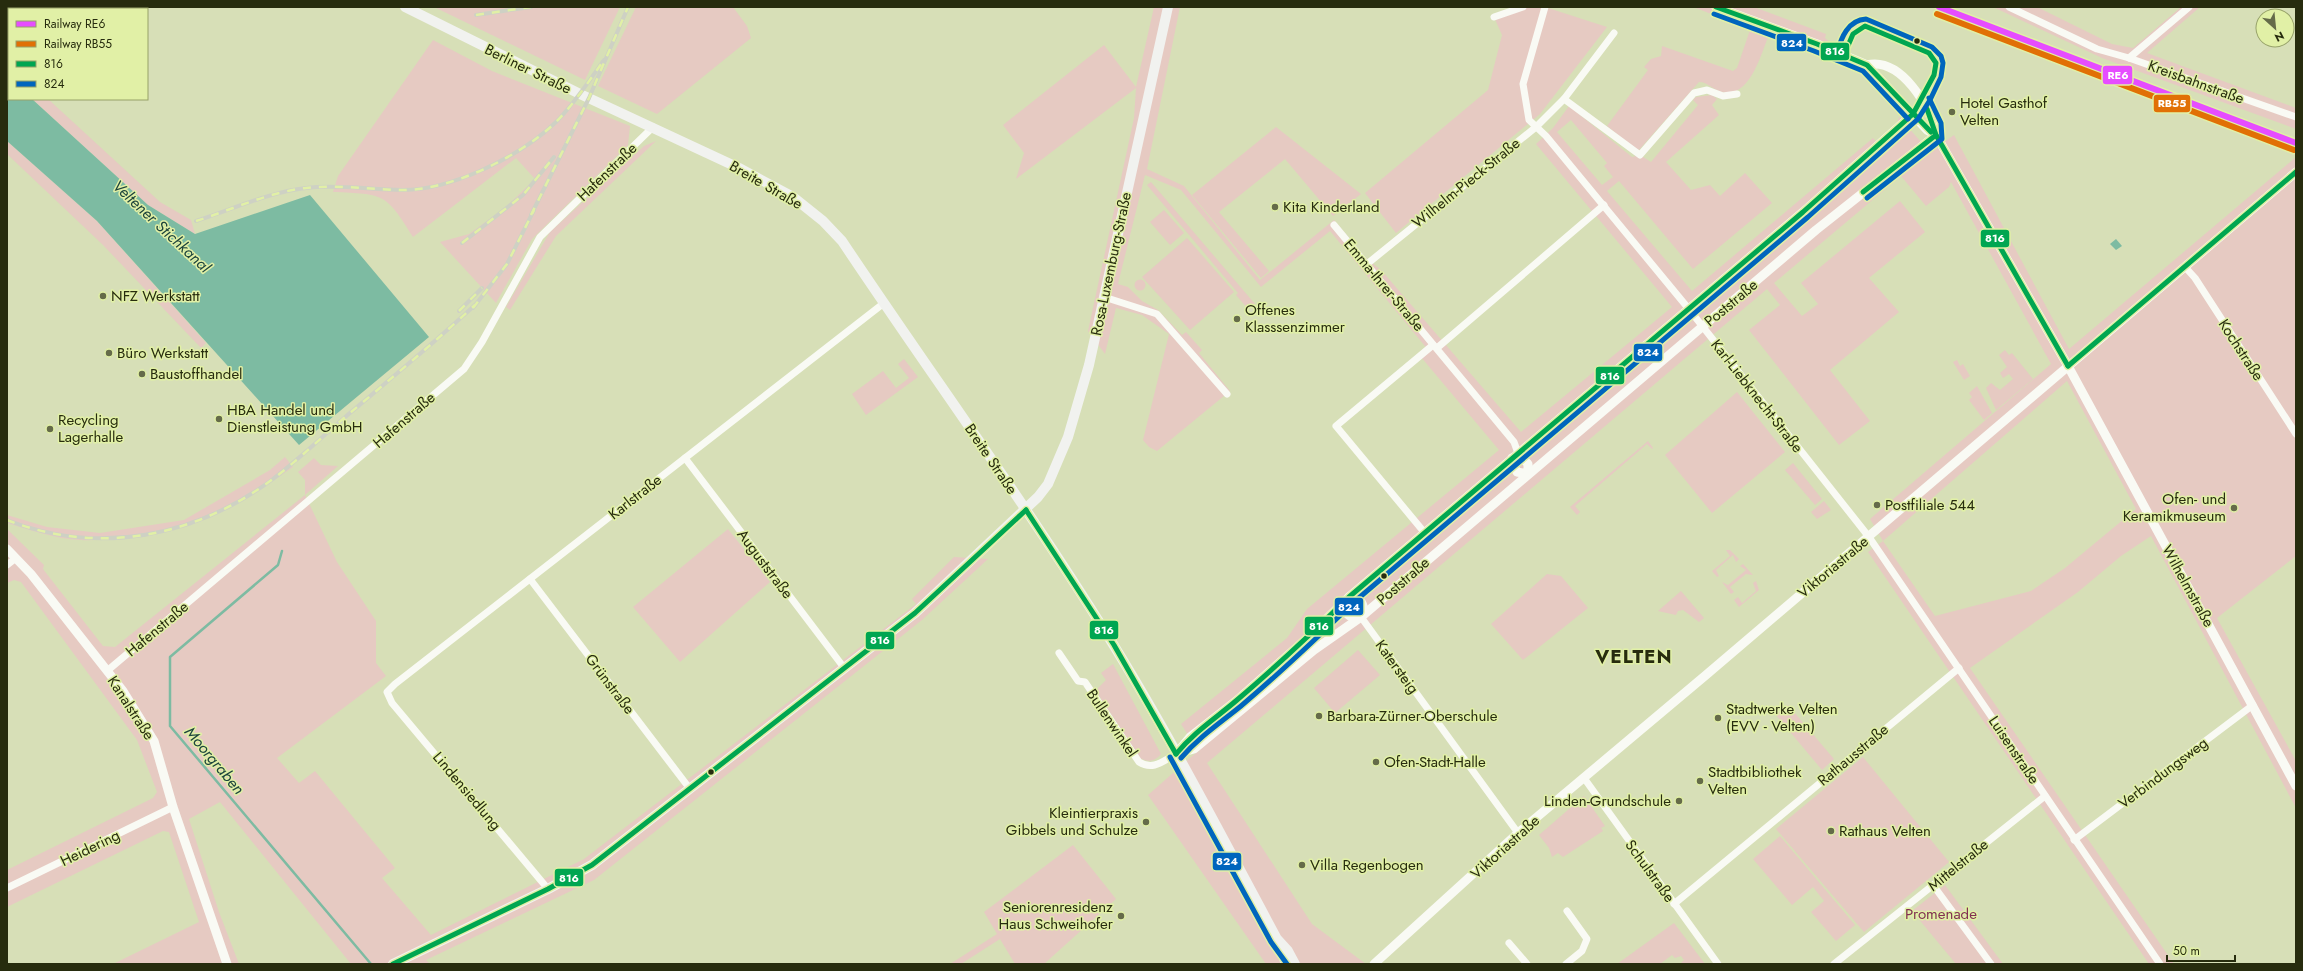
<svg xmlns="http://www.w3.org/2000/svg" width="2303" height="971" font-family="Jost,sans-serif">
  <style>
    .green { fill: #e6cac2; fill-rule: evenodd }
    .water { fill: #7dbba2 }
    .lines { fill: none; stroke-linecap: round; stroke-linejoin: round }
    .stream { stroke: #7dbba2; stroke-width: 2.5 }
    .minor { stroke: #f9faf4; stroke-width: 7 }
    .tertiary { stroke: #f9faf4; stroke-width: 9 }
    .secondary { stroke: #f1f2ef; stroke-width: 10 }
    .rail-casing { stroke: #ced1c4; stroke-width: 4 }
    .rail { stroke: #e1f0a6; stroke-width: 2.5; stroke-dasharray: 8; stroke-linecap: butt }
    .bus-1-casing { stroke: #e1f0a6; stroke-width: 8 }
    .bus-2-casing { stroke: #e1f0a6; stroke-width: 8 }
    .bus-1 { stroke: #00a651; stroke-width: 5 }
    .bus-2 { stroke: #0065bd; stroke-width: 5 }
    .rail-1-casing { stroke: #e1f0a6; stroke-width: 9 }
    .rail-2-casing { stroke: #e1f0a6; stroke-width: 9 }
    .rail-1 { stroke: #e64dff; stroke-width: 6 }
    .rail-2 { stroke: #e17005; stroke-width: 6 }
    .bus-dot { fill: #272c0e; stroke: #e1f0a6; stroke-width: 1.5 }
    .poi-dot { fill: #656b49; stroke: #e1f0a6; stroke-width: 1.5 }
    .labels { text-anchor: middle; stroke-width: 3; stroke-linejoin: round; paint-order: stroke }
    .street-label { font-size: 15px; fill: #272c0e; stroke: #e1f0a6 }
    .poi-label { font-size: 15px; fill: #272c0e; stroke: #e1f0a6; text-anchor: start }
    .park-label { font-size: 15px; fill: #812f51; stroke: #e1f0a6 }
    .water-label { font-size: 16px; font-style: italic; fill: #1d443c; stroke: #e1f0a6 }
    .district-label { font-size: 19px; font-weight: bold; letter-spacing: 1px; fill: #272c0e; stroke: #e1f0a6 }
    .line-badge { stroke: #e1f0a6; stroke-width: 1.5 }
    .badge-label { font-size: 11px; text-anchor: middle; font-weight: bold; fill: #fff }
  </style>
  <rect width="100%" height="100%" fill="#d7dfb7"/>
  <g class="green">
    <path d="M434 7H620L585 80Z"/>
    <path d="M636 7H733L747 26 751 38 657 114 598 86Z"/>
    <path d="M1154 7H1180L1147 169 1184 186 1260 280 1334 220 1365 257 1382 271 1521 432 1672 307 1536 144 1553 128 1569 106 1632 157 1640 155 1651 162 1698 105 1693 100 1696 97 1712 95 1717 99 1712 105 1719 115 1666 162 1691 190 1710 185 1720 196 1745 173 1772 203 1693 269 1619 181 1607 191 1692 291 1873 138 1876 141 1897 123 1899 117 1930 152 1954 135 2069 349 2296 157V556L2217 618 2296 761V808L2151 536 2121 556 2078 592 1970 668 2174 964H2149L1868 552 1883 541 1870 519 2051 364 1951 182 1949 187 1926 206 1901 176 1774 283 1802 316 1818 304 1801 283 1900 201 1925 232 1869 278 1899 312 1830 370 1870 421 1839 445 1749 330 1780 305 1767 289 1207 763 1312 924 1366 964H1266L1148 795 1198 751 1201 755 1181 724 1287 638 1307 609 1499 450 1421 357 1429 351 1330 231 1261 287 1181 190 1145 175 1118 284 1128 287 1142 301 1158 310 1182 335 1186 332 1202 350 1199 353 1230 391 1157 451 1149 447 1143 440 1169 334 1142 315 1116 308 1105 354 1088 331 1134 118 1136 88 1016 179 1024 153 1003 125 1104 45 1136 87ZM1571 120 1607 163 1604 166 1613 177 1602 185 1557 132ZM2067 381 2136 509 2065 568 2031 591 1935 616 1883 541Z"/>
    <path d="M1523 7H1545L1607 27 1540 114 1396 233 1365 193 1488 90 1502 35 1494 17Z"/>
    <path d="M1693 7H1754L1826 34 1825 38 1832 44 1826 58Z"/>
    <path d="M1993 7H2037L2112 44 2133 48 2181 7H2200L2147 53 2296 108V129L2102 58Z"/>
    <path d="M1750 30 1768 37C1761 55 1749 99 1722 92 1713 90 1708 82 1699 82L1638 151 1607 126 1648 70 1644 67 1651 59 1661 56 1662 46 1733 71 1737 68Z"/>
    <path d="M433 40 492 71 630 126 628 145 532 239 496 303 440 242 469 234 506 207 535 179 516 158 413 237C386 193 384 194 333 192L338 176Z"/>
    <path d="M32 99H48L160 202 191 220 195 234 148 205Z"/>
    <path d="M1276 127 1361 194 1333 216 1285 159 1219 212 1269 271 1261 278 1192 195Z"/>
    <path d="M7 141 97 221 206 343 201 348 103 245 7 154Z"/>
    <path d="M656 141 556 236 510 310 506 307 550 232 644 146Z"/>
    <path d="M1151 182 1255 304 1248 309 1236 295 1238 293 1147 185Z"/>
    <path d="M1164 210 1184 233 1170 245 1150 222Z"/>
    <path d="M1187 238 1234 292 1190 330 1142 277Z"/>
    <circle cx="1140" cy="285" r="5.5"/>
    <path d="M2005 350 2009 355 2012 353 2033 379 1996 410 1986 388 1991 383 2000 390 2013 379 2009 374 2003 378 2000 373 2007 367 1999 355Z"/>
    <path d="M904 359 918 377 866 415 852 394 883 371 896 388 909 378 898 364Z"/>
    <path d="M1957 360 1960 366 1963 364 1970 376 1964 380 1953 362Z"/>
    <path d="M1977 386 1992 413 1984 420 1969 400 1972 397 1969 393Z"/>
    <path d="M1737 392 1785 452 1712 513 1665 455Z"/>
    <path d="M1648 441 1653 448 1652 449 1647 444 1575 506 1580 512 1577 515 1570 507Z"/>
    <path d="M285 457 293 467C234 509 188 535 114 539 103 539 92 541 81 540 55 539 31 530 7 523V515L47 527 100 533 184 520 270 470Z"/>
    <path d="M314 458 321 465 338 466 305 495 337 562 376 621V663L386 676 277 758 299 783 315 771 395 868 382 878 431 935 584 859 916 604 912 599 954 557 988 559 922 620 594 880 426 960 430 964H351L220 802 189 819 219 912 239 964H113L199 922 169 832 163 831 7 907V870L153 798 157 792 137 740 21 582 14 580 7 583V529L44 565 43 569 103 646 115 647 305 495V480L298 472Z"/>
    <path d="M1793 463 1822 499 1815 505 1785 470Z"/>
    <path d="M1824 501 1831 510 1817 519 1811 512Z"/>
    <path d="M728 529 770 582 680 662 633 607Z"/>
    <path d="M1726 550H1730L1739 559 1736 562 1733 555 1716 570 1719 576 1717 577 1712 571 1730 556Z"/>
    <path d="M1743 564 1753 575 1746 574 1730 587 1734 592 1731 594 1722 582 1728 585 1746 570 1740 566Z"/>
    <path d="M1547 574 1561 576 1588 608 1523 660 1491 624Z"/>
    <path d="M1756 581 1759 590 1739 607 1734 600 1738 597 1742 603 1756 591 1753 583Z"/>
    <path d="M1681 591 1704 618 1699 622 1683 610 1678 611 1676 615 1658 611Z"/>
    <path d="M1358 650 1380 675 1335 713 1314 688Z"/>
    <path d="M1113 664 1161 754C1155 761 1149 763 1140 758L1098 694V688L1106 680 1101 673Z"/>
    <path d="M1788 705 1834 759 1822 770 1776 715Z"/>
    <path d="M1863 757 1949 862 1864 932 1776 829Z"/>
    <path d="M1584 796 1605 826 1601 828 1603 831 1563 857 1558 853 1552 857 1549 848 1539 835Z"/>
    <path d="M1780 836 1855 925 1836 941 1811 912 1824 901 1813 887 1792 905 1753 859Z"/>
    <path d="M1073 845 1116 899 1044 964H1015L1000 939 961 964H950L997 934 984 912Z"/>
    <path d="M1945 885 2003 964H1956L1912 911Z"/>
    <path d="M1674 923 1705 964H1680L1684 960 1681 956 1675 958 1672 955 1660 964H1617Z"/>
  </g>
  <g class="water">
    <path d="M7 76 9 77V99H32L148 205 195 234 310 195 429 337 299 445 97 221 7 141Z"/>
    <path d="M2116 239 2122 246 2116 250 2110 244Z"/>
  </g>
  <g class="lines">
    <path class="stream" d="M282 551 278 565 170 657V726L371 964"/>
    <g class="minor">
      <path d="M1545 7 1523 84 1529 120 1546 136 1688 308 1869 537 2160 964"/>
      <path d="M2009 7 2097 49 2129 58 2296 117"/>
      <path d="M1494 17 1523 7"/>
      <path d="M2129 58 2189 7"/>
      <path d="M1564 99 1640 155 1694 93 1707 90 1723 96 1737 94"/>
      <path d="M1334 225 1514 442 1518 453"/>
      <path d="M1367 264 1536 127 1564 99 1614 33"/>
      <path d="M2185 267 2195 278 2296 434"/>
      <path d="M1104 297 1157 314 1227 394"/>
      <path d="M1437 348 1604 205"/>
      <path d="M685 458 845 669"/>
      <path d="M1424 532 1336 426 1433 345"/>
      <path d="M7 565 16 558"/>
      <path d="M530 579 690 789"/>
      <path d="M1361 617 1518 833"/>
      <path d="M1059 653 1078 681 1085 682 1139 762C1153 771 1163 761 1176 754"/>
      <path d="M107 671 464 369 482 342 540 237 653 127"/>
      <path d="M1584 778 1718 964"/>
      <path d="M2074 840 2253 705"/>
      <path d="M1933 885 1991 964"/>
      <path d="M7 888 173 807"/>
      <path d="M548 889 392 703 387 692 395 684 884 303"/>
      <path d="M1674 904 1959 668"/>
      <path d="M1509 943 1527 964"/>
      <path d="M1566 964 1582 951 1587 939 1567 911"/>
      <path d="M1834 964 2045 796"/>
    </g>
    <g class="tertiary">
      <path d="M1716 7 1817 44 1867 65 1927 130 1936 135"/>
      <path d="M1867 65C1901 57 1931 107 1936 135L2068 366 2296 786"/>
      <path d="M1512 458V463L1517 472 1528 474V464L1518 453"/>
      <path d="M7 549 31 574 123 691 154 741 173 807 227 964"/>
      <path d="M1344 601C1342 613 1350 619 1361 617L1364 611C1363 601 1358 597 1349 597"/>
      <path d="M1176 754 1190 737 1236 701 1305 640 1349 597 1803 212 1913 114 1923 101"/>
      <path d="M1176 754 1194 749 1314 650 1361 617 1816 230 1936 135"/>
      <path d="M1374 964 1518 833 1706 675 2296 172"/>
    </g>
    <g class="secondary">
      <path d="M405 7 580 94 739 168 793 197 823 221 842 241C930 373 1024 501 1108 636 1169 734 1222 837 1277 939L1288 951 1295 964"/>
      <path d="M1278 941 1286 964"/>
      <path d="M393 964 548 889 592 865 915 613 1038 497 1048 484 1068 437 1089 365 1168 7"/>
    </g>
    <defs>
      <g id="rail">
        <path d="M476 15 531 7"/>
        <path d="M531 215 589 98 628 7"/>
        <path d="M196 221C231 210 269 192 306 188 338 184 371 190 403 190 452 190 521 156 556 122 574 104 589 81 604 60"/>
        <path d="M462 243 523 195 554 157"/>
        <path d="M473 308 507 264 534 210"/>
        <path d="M459 311 482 288"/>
        <path d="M7 520C99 556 195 537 273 479 298 460 321 438 344 418 388 381 433 344 475 305"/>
      </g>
    </defs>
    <use href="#rail" class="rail-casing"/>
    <use href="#rail" class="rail"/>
    <defs>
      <g id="bus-1">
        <path d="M1716 7 1817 44 1867 65 1931 132"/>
        <path d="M1927 109 1936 135 2068 366"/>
        <path d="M1863 192 1936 135"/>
        <path d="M2068 366 2296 172"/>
        <path d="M1026 510 1114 645 1176 754"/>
        <path d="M1176 754C1194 732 1216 718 1237 700 1276 667 1313 632 1349 597L1803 212 1913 114 1934 75 1936 63 1929 53 1865 26 1853 34 1844 55"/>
        <path d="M393 964 548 889 592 865 915 613 1026 510"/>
      </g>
      <g id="bus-2">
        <path d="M1714 14 1814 51 1863 71 1908 119"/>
        <path d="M1867 198 1942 139 1941 123 1929 98"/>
        <path d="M1170 757 1271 942 1287 964"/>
        <path d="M1181 758C1199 737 1220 723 1241 706 1280 673 1317 638 1354 602L1808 217 1918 119 1930 100 1941 77 1943 63 1941 56 1932 47 1866 19C1848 20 1841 38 1837 53"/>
      </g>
    </defs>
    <use href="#bus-1" class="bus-1-casing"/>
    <use href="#bus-2" class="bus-2-casing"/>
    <use href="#bus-1" class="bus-1"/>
    <use href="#bus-2" class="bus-2"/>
    <defs>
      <path id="rail-1" d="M1939 7 2296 143"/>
      <path id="rail-2" d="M1937 14 2294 150"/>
    </defs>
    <use href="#rail-1" class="rail-1-casing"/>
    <use href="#rail-2" class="rail-2-casing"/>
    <use href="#rail-1" class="rail-1"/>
    <use href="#rail-2" class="rail-2"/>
  </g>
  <g class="bus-dot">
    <circle cx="1917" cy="41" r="3.5"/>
    <circle cx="1384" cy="576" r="3.5"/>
    <circle cx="711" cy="772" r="3.5"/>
  </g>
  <g class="poi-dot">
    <circle cx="1952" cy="112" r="4"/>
    <circle cx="1275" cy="207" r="4"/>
    <circle cx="103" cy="296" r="4"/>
    <circle cx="1237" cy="319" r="4"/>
    <circle cx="109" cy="353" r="4"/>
    <circle cx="142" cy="374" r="4"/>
    <circle cx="219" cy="419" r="4"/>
    <circle cx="50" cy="429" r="4"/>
    <circle cx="1877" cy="505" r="4"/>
    <circle cx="2234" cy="508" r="4"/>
    <circle cx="1319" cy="716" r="4"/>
    <circle cx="1718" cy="718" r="4"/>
    <circle cx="1376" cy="762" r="4"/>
    <circle cx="1700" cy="781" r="4"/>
    <circle cx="1679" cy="801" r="4"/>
    <circle cx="1146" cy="822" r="4"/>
    <circle cx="1831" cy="831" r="4"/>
    <circle cx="1302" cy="865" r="4"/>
    <circle cx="1121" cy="916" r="4"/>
  </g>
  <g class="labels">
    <g class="street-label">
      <text transform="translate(528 69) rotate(26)" y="5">Berliner Straße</text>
      <text transform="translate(2196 82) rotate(20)" y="5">Kreisbahnstraße</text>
      <text transform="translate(607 172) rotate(-44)" y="5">Hafenstraße</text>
      <text transform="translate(1466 183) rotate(-39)" y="5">Wilhelm-Pieck-Straße</text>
      <text transform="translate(766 185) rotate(30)" y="5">Breite Straße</text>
      <text transform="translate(1111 264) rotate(-78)" y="5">Rosa-Luxemburg-Straße</text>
      <text transform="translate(1384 285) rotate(50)" y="5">Emma-Ihrer-Straße</text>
      <text transform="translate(1731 303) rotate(-40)" y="5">Poststraße</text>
      <text transform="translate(2241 350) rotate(57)" y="5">Kochstraße</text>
      <text transform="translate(1757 396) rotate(52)" y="5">Karl-Liebknecht-Straße</text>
      <text transform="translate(404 420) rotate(-41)" y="5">Hafenstraße</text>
      <text transform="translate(991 459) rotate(56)" y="5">Breite Straße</text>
      <text transform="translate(635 497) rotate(-38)" y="5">Karlstraße</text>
      <text transform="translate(765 564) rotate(53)" y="5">Auguststraße</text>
      <text transform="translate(1833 567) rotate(-40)" y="5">Viktoriastraße</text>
      <text transform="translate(1403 581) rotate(-41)" y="5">Poststraße</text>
      <text transform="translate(2188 586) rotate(61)" y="5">Wilhelmstraße</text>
      <text transform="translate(157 629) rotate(-40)" y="5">Hafenstraße</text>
      <text transform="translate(1397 667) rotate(54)" y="5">Katersteig</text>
      <text transform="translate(610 684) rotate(53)" y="5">Grünstraße</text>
      <text transform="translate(131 708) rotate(57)" y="5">Kanalstraße</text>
      <text transform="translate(1112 723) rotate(56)" y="5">Bullenwinkel</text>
      <text transform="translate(2014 750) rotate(56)" y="5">Luisenstraße</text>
      <text transform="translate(1853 755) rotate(-40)" y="5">Rathausstraße</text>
      <text transform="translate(2163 773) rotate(-37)" y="5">Verbindungsweg</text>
      <text transform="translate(467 791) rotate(50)" y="5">Lindensiedlung</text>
      <text transform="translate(1505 847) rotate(-42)" y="5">Viktoriastraße</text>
      <text transform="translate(90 848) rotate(-26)" y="5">Heidering</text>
      <text transform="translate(1958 865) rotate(-39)" y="5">Mittelstraße</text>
      <text transform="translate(1650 871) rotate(54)" y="5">Schulstraße</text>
    </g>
    <g class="poi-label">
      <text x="1960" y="108">Hotel Gasthof<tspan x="1960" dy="17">Velten</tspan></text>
      <text x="1283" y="212">Kita Kinderland</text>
      <text x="111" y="301">NFZ Werkstatt</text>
      <text x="1245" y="315">Offenes<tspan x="1245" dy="17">Klasssenzimmer</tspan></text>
      <text x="117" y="358">Büro Werkstatt</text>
      <text x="150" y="379">Baustoffhandel</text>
      <text x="227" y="415">HBA Handel und<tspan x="227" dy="17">Dienstleistung GmbH</tspan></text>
      <text x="58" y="425">Recycling<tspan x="58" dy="17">Lagerhalle</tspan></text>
      <text x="2226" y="504" text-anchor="end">Ofen- und<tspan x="2226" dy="17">Keramikmuseum</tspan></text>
      <text x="1885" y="510">Postfiliale 544</text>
      <text x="1726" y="714">Stadtwerke Velten<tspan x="1726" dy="17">(EVV - Velten)</tspan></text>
      <text x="1327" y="721">Barbara-Zürner-Oberschule</text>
      <text x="1384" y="767">Ofen-Stadt-Halle</text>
      <text x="1708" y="777">Stadtbibliothek<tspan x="1708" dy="17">Velten</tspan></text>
      <text x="1671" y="806" text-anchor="end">Linden-Grundschule</text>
      <text x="1138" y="818" text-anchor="end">Kleintierpraxis<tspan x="1138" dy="17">Gibbels und Schulze</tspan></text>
      <text x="1839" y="836">Rathaus Velten</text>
      <text x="1310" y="870">Villa Regenbogen</text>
      <text x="1113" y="912" text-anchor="end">Seniorenresidenz<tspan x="1113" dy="17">Haus Schweihofer</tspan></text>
    </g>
    <g class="park-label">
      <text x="1941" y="919">Promenade</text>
    </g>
    <g class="water-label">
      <text transform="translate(162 226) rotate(43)" y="6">Veltener Stichkanal</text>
      <text transform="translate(215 760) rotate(50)" y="6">Moorgraben</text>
    </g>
    <g class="district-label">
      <text x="1634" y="663">VELTEN</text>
    </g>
  </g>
  <g class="line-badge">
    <rect x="1776" y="33" width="31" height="19" rx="4" fill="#0065bd"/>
    <rect x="1820" y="42" width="30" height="19" rx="4" fill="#00a651"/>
    <rect x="2102" y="65" width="31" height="20" rx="4" fill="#e64dff"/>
    <rect x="2153" y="94" width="38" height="19" rx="4" fill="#e17005"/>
    <rect x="1980" y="229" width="30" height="19" rx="4" fill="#00a651"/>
    <rect x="1633" y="343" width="30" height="19" rx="4" fill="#0065bd"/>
    <rect x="1595" y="366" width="30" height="19" rx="4" fill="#00a651"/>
    <rect x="1334" y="597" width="30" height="19" rx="4" fill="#0065bd"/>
    <rect x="1304" y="616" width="30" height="20" rx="4" fill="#00a651"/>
    <rect x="1089" y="620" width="30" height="20" rx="4" fill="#00a651"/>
    <rect x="865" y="631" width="30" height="19" rx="4" fill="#00a651"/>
    <rect x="1212" y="852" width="30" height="19" rx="4" fill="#0065bd"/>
    <rect x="554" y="868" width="30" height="19" rx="4" fill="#00a651"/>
  </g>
  <g class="badge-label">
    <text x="1792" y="47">824</text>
    <text x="1835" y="55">816</text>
    <text x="2118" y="79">RE6</text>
    <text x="2172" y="107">RB55</text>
    <text x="1995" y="242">816</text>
    <text x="1648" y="356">824</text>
    <text x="1610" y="380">816</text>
    <text x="1349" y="611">824</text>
    <text x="1319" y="630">816</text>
    <text x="1104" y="634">816</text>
    <text x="880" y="644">816</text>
    <text x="1227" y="865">824</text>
    <text x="569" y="882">816</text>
  </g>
  <rect width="2303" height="971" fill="none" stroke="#272c0e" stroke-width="16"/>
  <rect x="8" y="8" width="140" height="92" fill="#e1f0a6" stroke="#97a269"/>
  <rect x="16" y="21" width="20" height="6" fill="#e64dff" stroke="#97a269"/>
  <text x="44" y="28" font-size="12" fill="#272c0e">Railway RE6</text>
  <rect x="16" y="41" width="20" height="6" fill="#e17005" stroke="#97a269"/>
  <text x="44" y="48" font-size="12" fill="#272c0e">Railway RB55</text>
  <rect x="16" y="61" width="20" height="6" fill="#00a651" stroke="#97a269"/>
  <text x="44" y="68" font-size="12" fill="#272c0e">816</text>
  <rect x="16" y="81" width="20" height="6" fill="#0065bd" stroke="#97a269"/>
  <text x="44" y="88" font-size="12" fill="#272c0e">824</text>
  <g transform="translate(2275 28) rotate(153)"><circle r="19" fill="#e1f0a6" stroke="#97a269"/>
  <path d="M0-3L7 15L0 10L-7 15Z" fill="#656b49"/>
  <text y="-6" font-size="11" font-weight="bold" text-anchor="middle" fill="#272c0e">N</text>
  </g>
  <path d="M2167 955v6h68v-6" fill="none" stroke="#272c0e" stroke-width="2"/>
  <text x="2173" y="955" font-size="12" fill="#272c0e" stroke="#e1f0a6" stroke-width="3" paint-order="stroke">50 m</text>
</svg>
